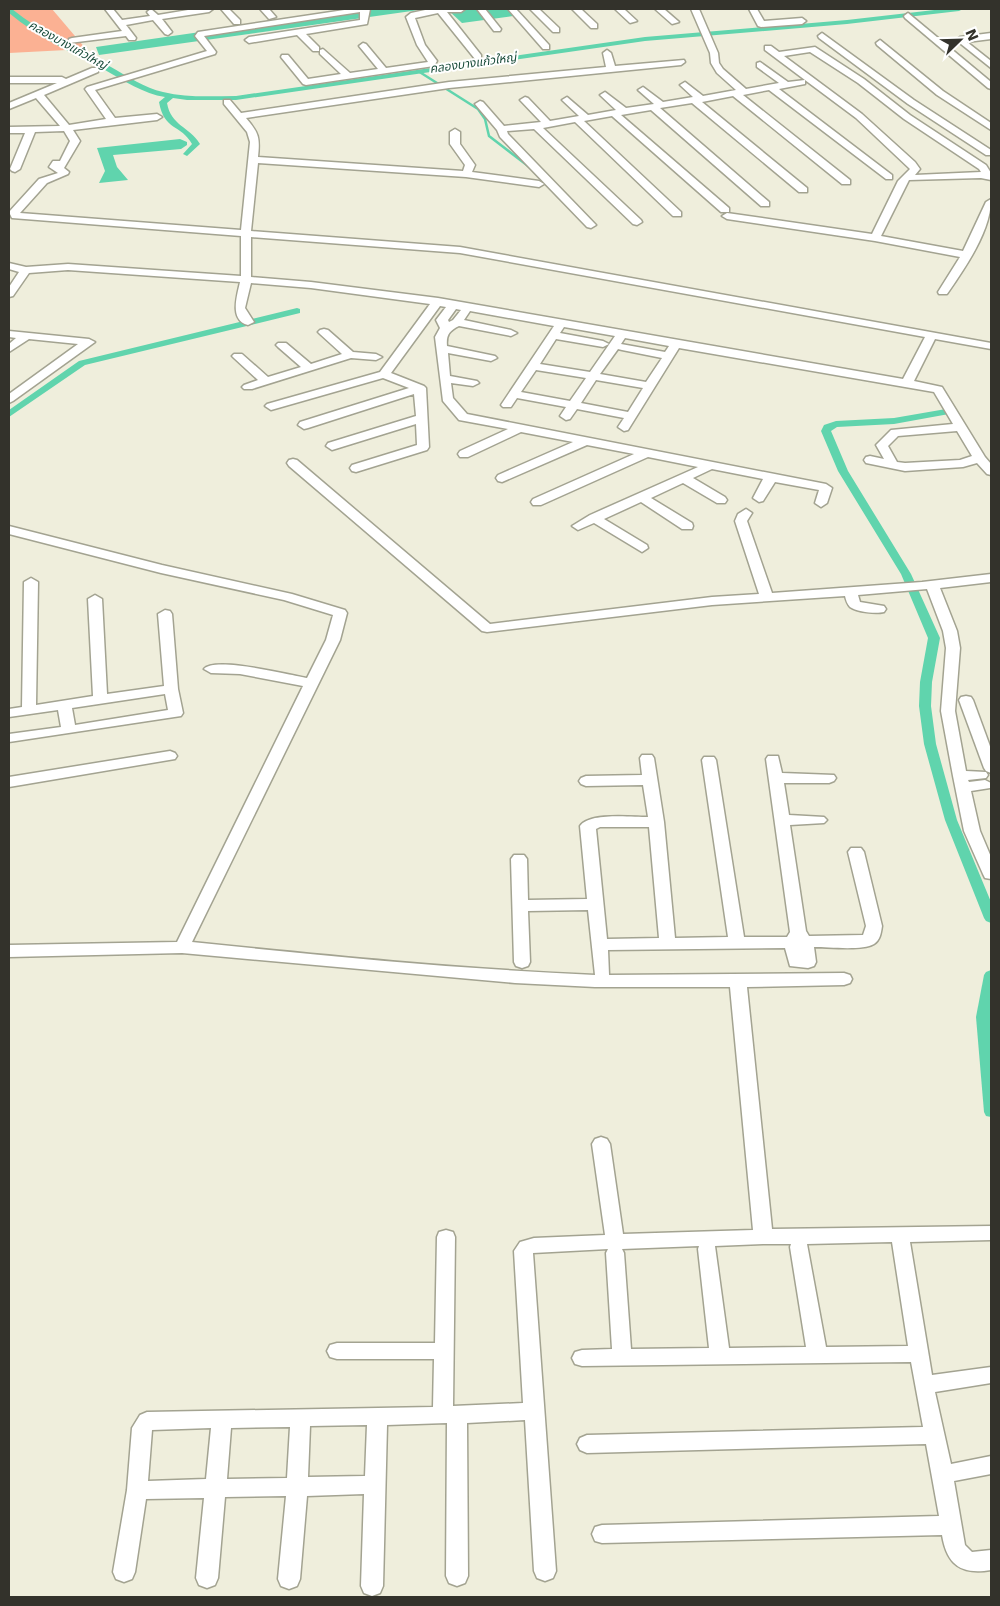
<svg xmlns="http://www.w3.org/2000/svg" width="1000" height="1606" font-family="'DejaVu Sans','Noto Sans Thai',sans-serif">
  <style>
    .green { fill: #fbb193 }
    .water { fill: #60d4ad }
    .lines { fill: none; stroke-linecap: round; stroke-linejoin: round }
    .stream { stroke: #60d4ad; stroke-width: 2.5 }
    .canal { fill: #60d4ad; fill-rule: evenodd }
    .minor-casing { stroke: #a3a391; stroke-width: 3 }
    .minor { fill: #fff; fill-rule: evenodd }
    .labels { text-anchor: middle; stroke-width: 4; stroke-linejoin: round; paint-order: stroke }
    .far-water-label { font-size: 12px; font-style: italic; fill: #1b4d3c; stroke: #fff }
  </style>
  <rect width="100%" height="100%" fill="#efeedc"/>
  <path class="green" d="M9 9H52L86 49 9 53Z"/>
  <g class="water">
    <path d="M359 9H426L99 55 96 47Z"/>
    <path d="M458 9H507L513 16 462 23 448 10Z"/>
    <path d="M180 139 187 142V145L181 149 113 155 117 167 128 180 99 183 105 171 97 148Z"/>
  </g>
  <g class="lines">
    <path class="stream" d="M418 71 478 109 485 119 489 136 532 169"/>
    <g class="canal">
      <path d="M9 9H12C42 33 77 49 111 67 127 76 145 88 163 92 187 98 212 96 236 96L645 37 847 20 943 9H963L959 11 847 24 645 41 236 100H187L173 98 167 103C171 126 189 126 200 144L187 156 183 154 192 144C181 124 164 131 159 102L165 97C144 94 123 80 105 70 72 53 38 37 9 13Z"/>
      <path d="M297 308 300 309V313L85 365 9 417V410L79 361Z"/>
      <path d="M946 409 951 412 949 414 894 424 837 427 831 431 848 471 911 574 940 638 932 682 931 706 936 744 957 820 991 902V923L986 921 984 918 945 820 924 744 919 706 920 682 928 638 901 574 838 471 821 431 824 425 836 421 894 418Z"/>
      <path d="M991 970V1117L986 1116 984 1112 976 1017 984 975 986 972Z"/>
    </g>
    <defs>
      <g id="minor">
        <path d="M105 9H113L122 20 150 16 147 12 151 9 158 15 194 9H213L209 12 162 19 172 32 168 35 165 34 153 20 126 25 136 38 135 40H129L126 36 69 43V39L72 38 122 31Z"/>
        <path d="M221 9H229L240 20V24H234Z"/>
        <path d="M260 9H269L276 17 269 19Z"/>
        <path d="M351 9H370L367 24 306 34 319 47V51H313L297 35 249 43 245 40 249 37 360 20V12L204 36 216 52 215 54 95 90 115 118 157 114 162 117 157 120 73 130 80 141 64 168 69 172 68 174 47 183 20 213 241 230 250 142 247 132 224 104V100H230L241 113 449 82 606 67 603 53 607 50 611 53 615 66 684 60 685 62 681 65 449 88 246 118C259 133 260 138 258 157L463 171 465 165 450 144V132L455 129 460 132V144L475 165 472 172 539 181 544 184 539 187 466 177 258 163 251 231 460 247 991 343V349L935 339 914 381 942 387 985 457 991 464V475L987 474 977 463 963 467 905 471 866 463 864 460 866 457 870 456 884 459 876 445 891 430 953 424 934 392 679 348 628 430 624 431 618 427 624 418 577 409 570 419 566 420 560 416 566 407 517 398 511 407H503L501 405 554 326 470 311 464 320 511 330 517 333 511 336 459 326C449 331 446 335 447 346L495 356 497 358 491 361 448 353 450 376 477 381 479 383 473 386 451 383 453 398 467 414 826 484 832 488 827 503 821 507 815 503 819 490 775 482 763 501 759 502 753 498 763 479 712 469 693 478 725 497 727 500 725 503H717L683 483 651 498 692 523 693 526 692 529H682L641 502 604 519 647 545 648 548 642 552 594 523 578 530 572 526 590 515 698 467 648 457 541 505H533L531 502 533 499 634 454 587 445 502 482 498 481 496 478 498 475 573 442 521 432 468 457H460L458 454 460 451 508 429 459 420 443 401 435 337 440 328 436 320 446 307 440 306 391 373 424 386 426 388 429 447 427 450 356 472 352 471 350 468 352 465 417 445 416 424 332 450 326 446 328 443 416 416 414 394 308 428 304 429 298 425 300 422 409 388 383 378 271 410 265 406 267 404 380 372 430 304 311 288 251 283 245 308 254 322 248 325C229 320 237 296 240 282L68 270 29 273 13 296 9 297V287L19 272 9 269V263L26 267 68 264 241 276V236L12 218 9 212 39 179 58 173 49 167 53 161H60L70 141 64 131 35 132 20 169 15 172 12 171 10 169 25 133H9V127L60 126 36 98 9 109V103L57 83H9V77H62L66 79 92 68H98V72L44 95 69 125 106 119 85 89 87 87 207 51 195 36 198 32ZM251 237 460 253 925 337 903 379 438 298 311 282 251 277ZM456 309 461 310 453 320 449 322 448 320ZM564 327 615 336 590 372 540 364 556 339 603 347 609 344 603 341 560 333ZM625 338 669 346 665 352 621 344ZM618 349 622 350 662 358 646 382 600 374ZM536 370 586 378 570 401 521 392ZM596 380 643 388 628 412 581 403ZM957 431 972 456 960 460 905 463 897 462 888 446 898 436Z"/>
        <path d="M430 9H465L461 12H447L481 55V59H475L438 13 415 18 425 45 437 61 434 66 306 85 303 84 281 57 282 55H288L308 79 341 74 320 54V50L323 49 350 73 378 69 359 46 363 43 366 44 386 68 428 62 417 45 406 17 411 13Z"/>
        <path d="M477 9H485L501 29 500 31H494Z"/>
        <path d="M508 9H516L549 45V49H543Z"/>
        <path d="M530 9H539L559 28V32H553Z"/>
        <path d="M572 9H581L597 24V28H591Z"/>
        <path d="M615 9H624L637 21 630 23Z"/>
        <path d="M655 9H664L679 22 672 24Z"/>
        <path d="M691 9H699L718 53 719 63 723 69 746 89 779 83 757 67V63L760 62 788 82 805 80 765 50V46H771L779 52 815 47 864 79 910 115 986 165 991 173V180L981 178 909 180 881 236 963 251 986 202 991 199C991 231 965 268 947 294H939L938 292 960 257 875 241 727 219 722 216 727 213 872 234 898 181 910 169 856 118 805 80V84L779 89 892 175V179H886L769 90 743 95 850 180V184H842L733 96 702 102 807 188V192H799L692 103 660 108 769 202V206H761L651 110 621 115 729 208V212H721L612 116 584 121 681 212V216H673L575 122 543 128 641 220 642 222 637 225 633 224 534 129 507 131 508 134 596 225 591 228 587 227 500 137 497 130 475 104 480 101 483 102 504 126 541 122 520 100 525 97 528 98 550 121 579 116 562 100 567 97 588 115 616 110 600 95 605 92 626 108 654 104 638 90 643 87 663 102 693 97 680 85 685 82 703 96 736 90 717 73 711 63 710 53ZM810 52 858 83 904 119 979 169 981 172 915 175 920 169 915 162 862 114 784 56Z"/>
        <path d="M749 9H757L764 21 802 18 806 21 802 24 761 27 758 26Z"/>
        <path d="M908 13 991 82V89L988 88 905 18 904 16Z"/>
        <path d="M822 33 914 100 991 150V155H986L908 104 819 38 818 36Z"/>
        <path d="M991 33V39L967 42 991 61V68L956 40 960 37Z"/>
        <path d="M880 40 943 91 991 123V130L937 95 877 45 876 43Z"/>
        <path d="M324 329 328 330 353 352 376 354 382 357 376 360 351 358 252 389H244L242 387 244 385 258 380 234 358 232 356 234 354H242L268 377 301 367 278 347 276 345 278 343H286L311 364 342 354 320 334 318 332 320 330Z"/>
        <path d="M9 331 89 339 95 342 13 401 9 403V394L78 344 29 339 9 352V344L16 338 9 337Z"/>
        <path d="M293 459 297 460 490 624 712 597 759 594 735 521 738 514 746 509 752 513 747 521 772 593 922 582 991 574V582L940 588 957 631 960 648 955 711 966 771 986 772 988 775 986 778 968 780 969 782 985 780 991 783 990 788 971 791 980 831 991 857V879L985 878 983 874 964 831 953 776 941 711 946 648 943 631 927 589 858 595 860 602 884 606 886 609 884 612C876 614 857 612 850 607 847 604 846 600 845 596L712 605 487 632 482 631 289 466 287 463 289 460Z"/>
        <path d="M9 526 162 565 292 594 345 610 347 613 340 640 192 942C326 956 460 969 595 975L588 910 528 911 530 962 528 966 522 968 516 966 514 962 511 859 514 855H524L527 859 528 900 587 899 580 826C589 812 632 817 648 817L643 785 586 786 581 784 579 781 581 778 586 776 642 775 640 758 642 755H652L654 758 664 822 675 938 728 937 702 760 704 757H714L716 760 744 937H787L790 932 766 759 768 756H778L782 773 834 775 836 778 834 781 829 783H784L789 815 824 817 827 820 824 823 790 825 806 931 809 936 863 935 866 926 848 852 851 848H861L864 852 882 926C881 933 880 940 874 944 863 951 828 947 814 947L816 962 814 966 808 968 790 966 785 948 608 950 609 975 844 973 850 975 852 979 850 983 844 985 747 987 772 1229 991 1226V1240L910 1242 932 1375 991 1367V1383L935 1392 951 1464 991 1456V1474L954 1481 965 1545 972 1552 991 1550V1570C961 1575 947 1565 942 1535L602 1543 595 1541 592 1534 595 1527 602 1525 939 1516 926 1444 587 1453 580 1450 577 1444 580 1438 587 1435 923 1427 911 1362 582 1366 575 1364 572 1358 575 1352 582 1350 612 1349 606 1253 608 1249 533 1253 556 1571 553 1578 545 1581 537 1578 534 1571 525 1420 467 1423 468 1576 465 1583 457 1586 449 1583 446 1576 447 1423 387 1425 383 1586 380 1593 372 1596 364 1593 361 1586 364 1494 307 1496 300 1579 297 1586 289 1589 281 1586 278 1579 286 1496 225 1497 218 1578 215 1585 207 1588 199 1585 196 1578 204 1498 146 1499 135 1572 132 1579 124 1582 116 1579 113 1572 127 1490 132 1428 140 1415 147 1412 433 1407 434 1359H337L330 1357 327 1351 330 1345 337 1343H435L437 1237 439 1232 446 1230 453 1232 455 1237 453 1406 523 1403 514 1251 520 1242 534 1238 605 1235 592 1144 595 1139 601 1137 607 1139 610 1144 623 1234 753 1230 730 987H595L515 983 182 953 9 957V945L177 942 303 686 240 674 211 673 204 669C214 656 290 675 307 678L326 640 333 615 284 600 161 573 9 534ZM600 827H649L659 938 607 939 596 829ZM892 1242 908 1346 826 1347 807 1244ZM763 1244H791L790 1247 806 1347 729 1348 715 1246ZM699 1246 698 1249 709 1348 631 1349 624 1253 622 1249ZM367 1425 365 1476 308 1477 310 1426ZM290 1427 287 1478 227 1479 231 1428ZM211 1428 206 1479 148 1481 152 1430Z"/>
        <path d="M31 578 38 582 36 705 93 696 88 599 95 595 102 599 107 694 164 686 158 614 165 610 170 611 172 614 178 689 183 713 181 716 9 742V734L61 727 58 710 9 717V709L22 707 24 582ZM165 694 168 710 75 725 72 708Z"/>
        <path d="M966 696 971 697 973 700 991 749V773L986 771 984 768 959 700 961 697Z"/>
        <path d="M170 751 175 753 177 756 175 759 9 787V777Z"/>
      </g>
    </defs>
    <use href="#minor" class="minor-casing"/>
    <use href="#minor" class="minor"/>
  </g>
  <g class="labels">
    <g class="far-water-label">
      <text transform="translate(68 45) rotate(29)" y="4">คลองบางแก้วใหญ่</text>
      <text transform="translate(473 63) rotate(-8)" y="4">คลองบางแก้วใหญ่</text>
    </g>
  </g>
  <rect width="1000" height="1606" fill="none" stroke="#33322b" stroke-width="20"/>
  <g transform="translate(960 40) rotate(67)" stroke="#ffffff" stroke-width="4" paint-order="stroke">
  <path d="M0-4L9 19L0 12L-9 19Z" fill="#33322b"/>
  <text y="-8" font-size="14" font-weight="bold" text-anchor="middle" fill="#33322b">N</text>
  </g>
</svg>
